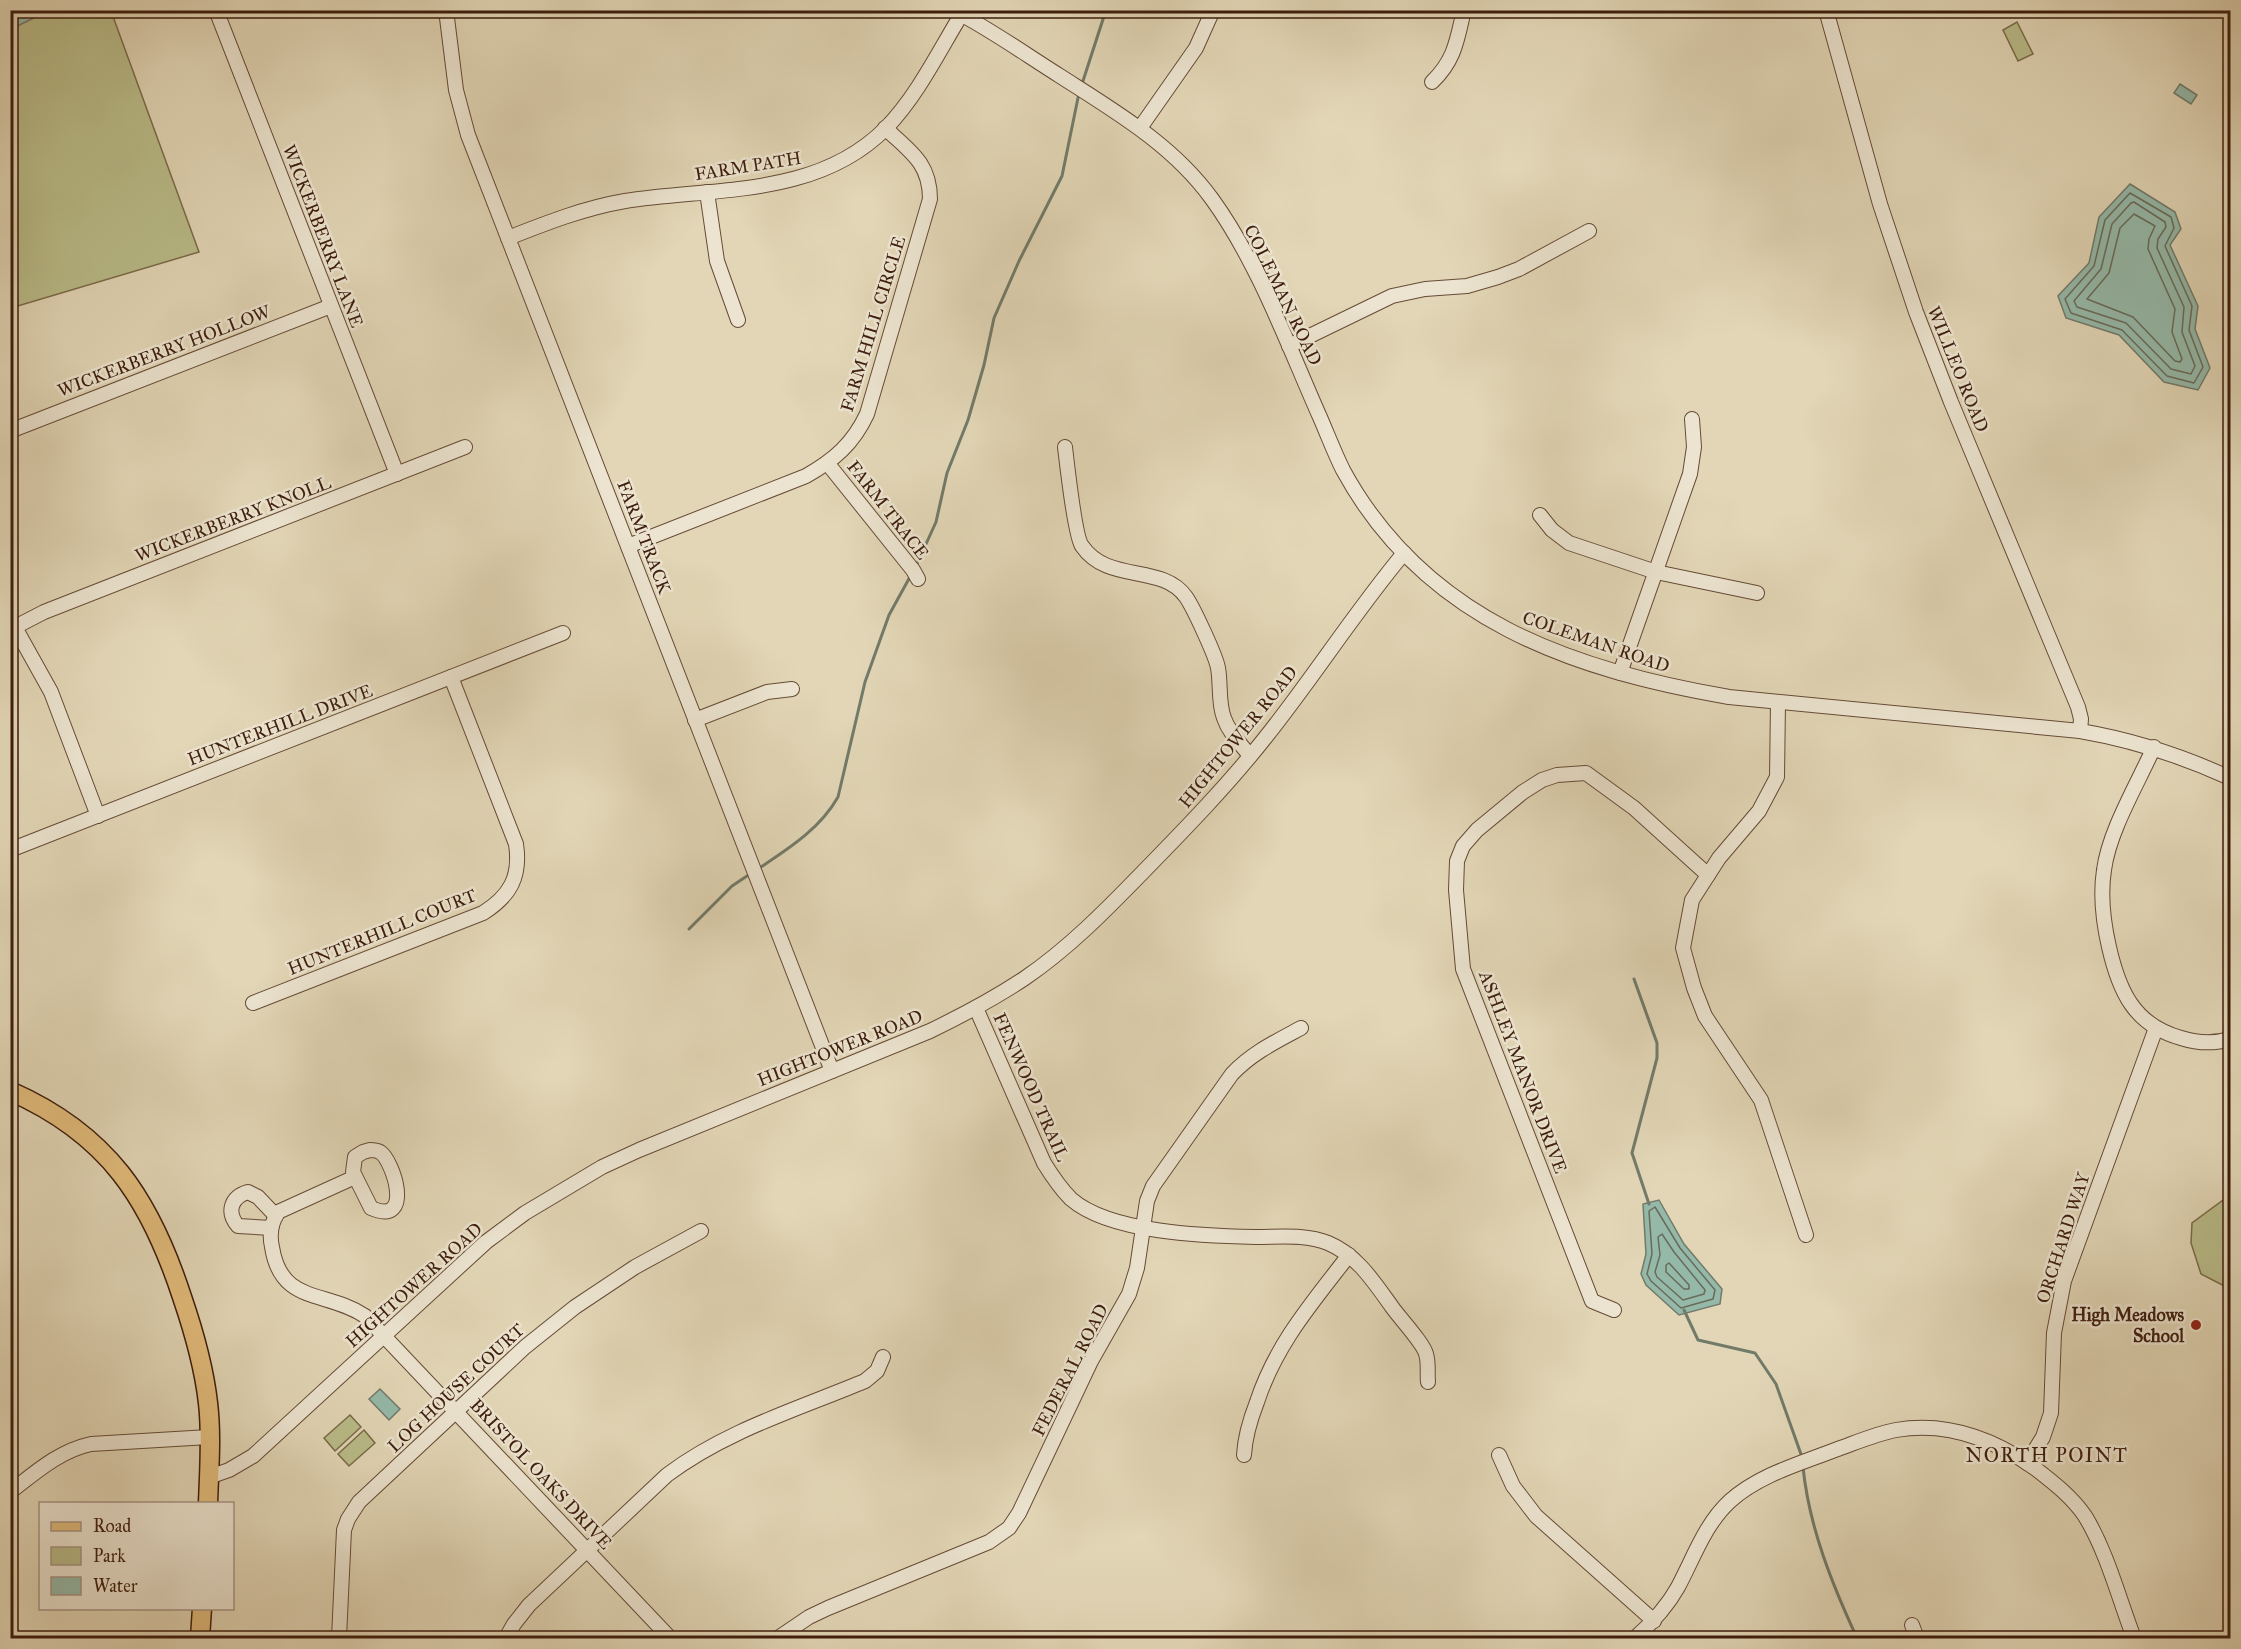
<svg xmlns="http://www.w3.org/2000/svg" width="2241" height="1649" font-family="'IM FELL Great Primer',serif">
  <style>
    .green { fill: #b9bc89; stroke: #7b6c4a; stroke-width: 1.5 }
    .water { fill: #95b9a9; stroke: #727b6a; stroke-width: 1.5 }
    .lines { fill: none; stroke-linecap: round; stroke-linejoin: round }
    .shore { stroke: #696b5a; stroke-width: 1.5 }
    .stream { stroke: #727b6a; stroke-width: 3 }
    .minor-casing { stroke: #664b36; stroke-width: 16 }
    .major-casing { stroke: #3d1d0c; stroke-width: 21 }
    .minor { stroke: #ece4d0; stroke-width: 14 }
    .major { stroke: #e1bb7b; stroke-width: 18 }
    .poi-dot { fill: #8f2418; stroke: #ece4d0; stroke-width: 2 }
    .labels { text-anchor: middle; stroke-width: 5; stroke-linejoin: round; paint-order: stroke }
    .street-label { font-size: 18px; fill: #3d1d0c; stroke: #ece4d0 }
    .poi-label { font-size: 18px; font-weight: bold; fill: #3d1d0c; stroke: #ece4d0; text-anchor: end }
    .neighbourhood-label { font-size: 20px; letter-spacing: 1.5px; fill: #3d1d0c; stroke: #ece4d0 }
  </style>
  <rect width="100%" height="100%" fill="#e2d6b6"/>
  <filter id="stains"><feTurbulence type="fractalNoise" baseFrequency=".00333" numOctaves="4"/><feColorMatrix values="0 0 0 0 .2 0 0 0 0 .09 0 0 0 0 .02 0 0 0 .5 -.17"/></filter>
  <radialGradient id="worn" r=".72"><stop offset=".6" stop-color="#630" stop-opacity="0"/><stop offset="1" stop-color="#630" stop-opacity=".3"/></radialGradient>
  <g class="green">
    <path d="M11 11H111L199 252 11 308Z"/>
    <path d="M2017 22 2033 54 2018 61 2003 30Z"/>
    <path d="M2230 1195V1289L2201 1274 2191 1243 2192 1223Z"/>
    <path d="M350 1415 361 1427 335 1451 324 1438Z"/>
    <path d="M364 1430 375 1443 349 1466 338 1454Z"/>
  </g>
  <g class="water">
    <path d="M11 10 35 11 36 17 11 29Z"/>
    <path d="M2180 84 2197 95 2191 104 2174 93Z"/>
    <path d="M2130 184 2175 212 2181 229 2170 245 2198 306 2195 329 2210 368 2198 390 2164 382 2119 335 2066 318 2058 296 2089 263 2099 217Z"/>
    <path d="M1659 1200 1684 1244 1722 1289 1720 1304 1679 1315 1646 1285 1641 1274 1646 1254 1643 1204Z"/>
    <path d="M380 1389 400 1409 389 1420 369 1399Z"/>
  </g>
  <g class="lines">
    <g class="shore">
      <path d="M2130 193 2171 217 2174 228 2165 246 2192 306 2189 330 2203 367 2194 383 2167 376 2122 330 2071 313 2065 299 2094 266 2105 220Z"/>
      <path d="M2134 202 2165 222 2166 227 2158 239 2157 248 2184 307 2182 332 2195 366 2191 374 2171 369 2126 323 2077 307 2074 301 2101 269 2112 224 2131 203Z"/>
      <path d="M2134 214 2155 226 2149 239 2148 249 2175 309 2172 332 2182 359 2180 362 2175 361 2133 317 2087 299 2109 273 2120 228Z"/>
      <path d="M1655 1207 1680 1248 1715 1290 1713 1299 1681 1308 1651 1281 1647 1274 1652 1254 1649 1211Z"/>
      <path d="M1662 1234 1674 1252 1705 1290 1704 1294 1683 1300 1657 1277 1655 1272 1660 1255 1658 1237Z"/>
      <path d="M1669 1263 1689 1285V1289H1684L1666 1272V1265Z"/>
    </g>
    <g class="stream">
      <path d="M1082 84 1106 10"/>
      <path d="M916 566 936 522 947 473 968 420 984 365 994 318 1019 261 1062 176 1079 93"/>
      <path d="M758 869C788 849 820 829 838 797L865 682 889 615 911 575"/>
      <path d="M689 929 732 886 750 874"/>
      <path d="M1634 979 1657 1043V1058L1632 1153 1649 1204"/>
      <path d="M1684 1310 1698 1340 1755 1353 1776 1384 1802 1457"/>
      <path d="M1803 1467C1809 1527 1832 1584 1857 1638"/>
    </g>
    <defs>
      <g id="minor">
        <path d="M216 10 397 474"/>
        <path d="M446 10 456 90 468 135 832 1071"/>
        <path d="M953 10C990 29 1025 54 1060 76 1116 112 1173 145 1212 199 1257 261 1288 345 1319 415 1327 433 1334 452 1343 470 1424 619 1571 670 1729 697L2080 731C2133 740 2182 756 2230 778"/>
        <path d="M1826 10 1880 204 1916 312 1951 402 2078 707 2081 719 2080 731"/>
        <path d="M1432 82C1455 60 1457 40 1464 10"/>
        <path d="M1140 128 1196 48 1213 10"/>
        <path d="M707 192 717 261 738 320"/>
        <path d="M508 238C546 223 584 208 625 201 714 187 817 198 886 128 917 96 938 53 961 15"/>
        <path d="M1289 346 1392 296 1425 289 1467 286 1498 277 1519 269 1589 231"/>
        <path d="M10 431 331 306"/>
        <path d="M1065 447C1067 464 1075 537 1082 546 1108 584 1162 563 1186 597 1193 607 1216 656 1218 668 1221 684 1218 703 1224 718 1229 733 1241 744 1250 756"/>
        <path d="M828 464 913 570 918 579"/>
        <path d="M1540 515 1552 530 1569 543 1656 572 1757 593"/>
        <path d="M628 546 806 476C834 460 853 444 867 414L930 199C930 163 910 151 885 128"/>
        <path d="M12 622 51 692 98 816"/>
        <path d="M15 627 44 612 465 447"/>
        <path d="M1620 673 1690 474 1694 447 1692 419"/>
        <path d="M1778 702 1777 777 1759 811 1719 858 1692 900 1683 948 1694 988 1705 1016 1761 1100 1806 1235"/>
        <path d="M695 720 767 692 792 689"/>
        <path d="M2154 747C2138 783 2109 831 2104 870 2100 896 2103 921 2109 947 2119 991 2134 1025 2181 1038 2197 1043 2214 1044 2230 1039"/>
        <path d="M10 850 563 633"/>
        <path d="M253 1003 483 913C510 896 521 877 516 844L451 677"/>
        <path d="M976 1008 1044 1163C1052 1176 1060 1188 1071 1199 1110 1233 1205 1236 1256 1237 1280 1237 1306 1234 1328 1243 1357 1255 1374 1282 1392 1307 1399 1317 1424 1344 1426 1354 1429 1363 1427 1373 1428 1382"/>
        <path d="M370 1150C372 1150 378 1151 380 1152 393 1160 415 1227 371 1208L353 1172 355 1157 363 1152Z"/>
        <path d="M355 1177 278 1212C271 1223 269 1234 272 1247 281 1305 326 1290 365 1316L670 1638"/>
        <path d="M271 1228 238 1226C226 1212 231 1197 248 1192L258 1197 276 1216"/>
        <path d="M1614 1310 1592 1301 1463 969 1456 890 1457 861 1463 846 1477 830 1523 792 1542 780 1557 775 1586 773 1634 808 1708 875"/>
        <path d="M1244 1455C1245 1436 1250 1420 1257 1402 1276 1344 1312 1303 1349 1255"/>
        <path d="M1499 1455 1513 1486 1536 1516 1654 1621"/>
        <path d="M2027 1463 2043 1437 2051 1413 2054 1333 2064 1281 2156 1028"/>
        <path d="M209 1477 229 1470 253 1456 486 1242 525 1213 602 1167 639 1150 930 1031C963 1015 995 998 1025 978 1069 948 1106 910 1143 872 1185 829 1227 786 1265 738 1313 678 1354 613 1404 553"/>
        <path d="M10 1492C36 1472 59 1451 91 1444L209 1437"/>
        <path d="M1912 1625 1917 1638"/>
        <path d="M339 1638 344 1530 348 1519 359 1502 525 1347 575 1307 635 1267 701 1231"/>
        <path d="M506 1638 514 1624 529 1605 667 1475C725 1431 798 1409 865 1381L877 1371 883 1357"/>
        <path d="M778 1638 809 1617 828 1608 989 1542 1009 1528 1019 1513 1091 1361 1129 1294 1137 1268 1147 1201 1153 1186 1232 1074C1252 1053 1275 1042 1301 1028"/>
        <path d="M1635 1638C1652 1623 1667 1607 1678 1587 1694 1557 1705 1524 1730 1501 1759 1475 1799 1464 1835 1450 1855 1443 1875 1434 1896 1430 1948 1421 1994 1439 2036 1469 2054 1483 2072 1497 2085 1516 2107 1552 2119 1599 2134 1638"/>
      </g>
      <g id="major">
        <path d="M10 1091C108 1134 150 1199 182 1297 194 1332 204 1367 208 1403 212 1436 209 1471 208 1504"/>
        <path d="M200 1638 202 1608"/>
      </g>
    </defs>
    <use href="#minor" class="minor-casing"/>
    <use href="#major" class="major-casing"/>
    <use href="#minor" class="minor"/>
    <use href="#major" class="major"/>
  </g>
  <circle class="poi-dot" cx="2196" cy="1325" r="6"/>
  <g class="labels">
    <g class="street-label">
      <text transform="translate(748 166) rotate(-9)" y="6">FARM PATH</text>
      <text transform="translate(323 236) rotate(69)" y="6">WICKERBERRY LANE</text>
      <text transform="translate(1283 295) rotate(64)" y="6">COLEMAN ROAD</text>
      <text transform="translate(873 324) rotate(-73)" y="6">FARM HILL CIRCLE</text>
      <text transform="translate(164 351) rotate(-21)" y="6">WICKERBERRY HOLLOW</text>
      <text transform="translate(1958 369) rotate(68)" y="6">WILLEO ROAD</text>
      <text transform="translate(888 510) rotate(52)" y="6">FARM TRACE</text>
      <text transform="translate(233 519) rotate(-21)" y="6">WICKERBERRY KNOLL</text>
      <text transform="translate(644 537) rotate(69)" y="6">FARM TRACK</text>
      <text transform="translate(1596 642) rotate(19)" y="6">COLEMAN ROAD</text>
      <text transform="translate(280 725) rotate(-21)" y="6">HUNTERHILL DRIVE</text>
      <text transform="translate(1238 737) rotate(-51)" y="6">HIGHTOWER ROAD</text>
      <text transform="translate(382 932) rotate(-22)" y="6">HUNTERHILL COURT</text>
      <text transform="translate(840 1048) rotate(-22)" y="6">HIGHTOWER ROAD</text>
      <text transform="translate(1523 1072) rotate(69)" y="6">ASHLEY MANOR DRIVE</text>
      <text transform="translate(1031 1087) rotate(66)" y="6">FENWOOD TRAIL</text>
      <text transform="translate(2063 1238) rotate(-72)" y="6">ORCHARD WAY</text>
      <text transform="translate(414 1285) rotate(-42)" y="6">HIGHTOWER ROAD</text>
      <text transform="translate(1070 1370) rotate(-63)" y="6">FEDERAL ROAD</text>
      <text transform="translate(456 1388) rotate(-43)" y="6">LOG HOUSE COURT</text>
      <text transform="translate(541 1474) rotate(47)" y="6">BRISTOL OAKS DRIVE</text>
    </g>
    <g class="poi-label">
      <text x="2184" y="1321">High Meadows<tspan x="2184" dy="21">School</tspan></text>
    </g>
    <g class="neighbourhood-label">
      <text x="2047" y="1462">NORTH POINT</text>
    </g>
  </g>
  <rect width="2241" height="1649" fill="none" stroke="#e2d6b6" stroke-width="36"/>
  <rect x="12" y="12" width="2217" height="1625" fill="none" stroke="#3d1d0c" stroke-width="3"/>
  <rect x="18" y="18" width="2205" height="1613" fill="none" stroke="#3d1d0c" stroke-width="1.5"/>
  <rect x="39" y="1502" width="195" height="108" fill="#ece4d0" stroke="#a69482" stroke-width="1.5"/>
  <rect x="51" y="1522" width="30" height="9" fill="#e1bb7b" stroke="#a69482" stroke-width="1.5"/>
  <text x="93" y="1532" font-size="18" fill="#3d1d0c">Road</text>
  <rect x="51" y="1547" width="30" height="18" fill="#b9bc89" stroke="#a69482" stroke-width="1.5"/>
  <text x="93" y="1562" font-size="18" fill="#3d1d0c">Park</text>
  <rect x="51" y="1577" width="30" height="18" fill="#95b9a9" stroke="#a69482" stroke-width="1.5"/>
  <text x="93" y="1592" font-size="18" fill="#3d1d0c">Water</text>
  <rect width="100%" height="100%" filter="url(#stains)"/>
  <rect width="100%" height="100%" fill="url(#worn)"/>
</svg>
